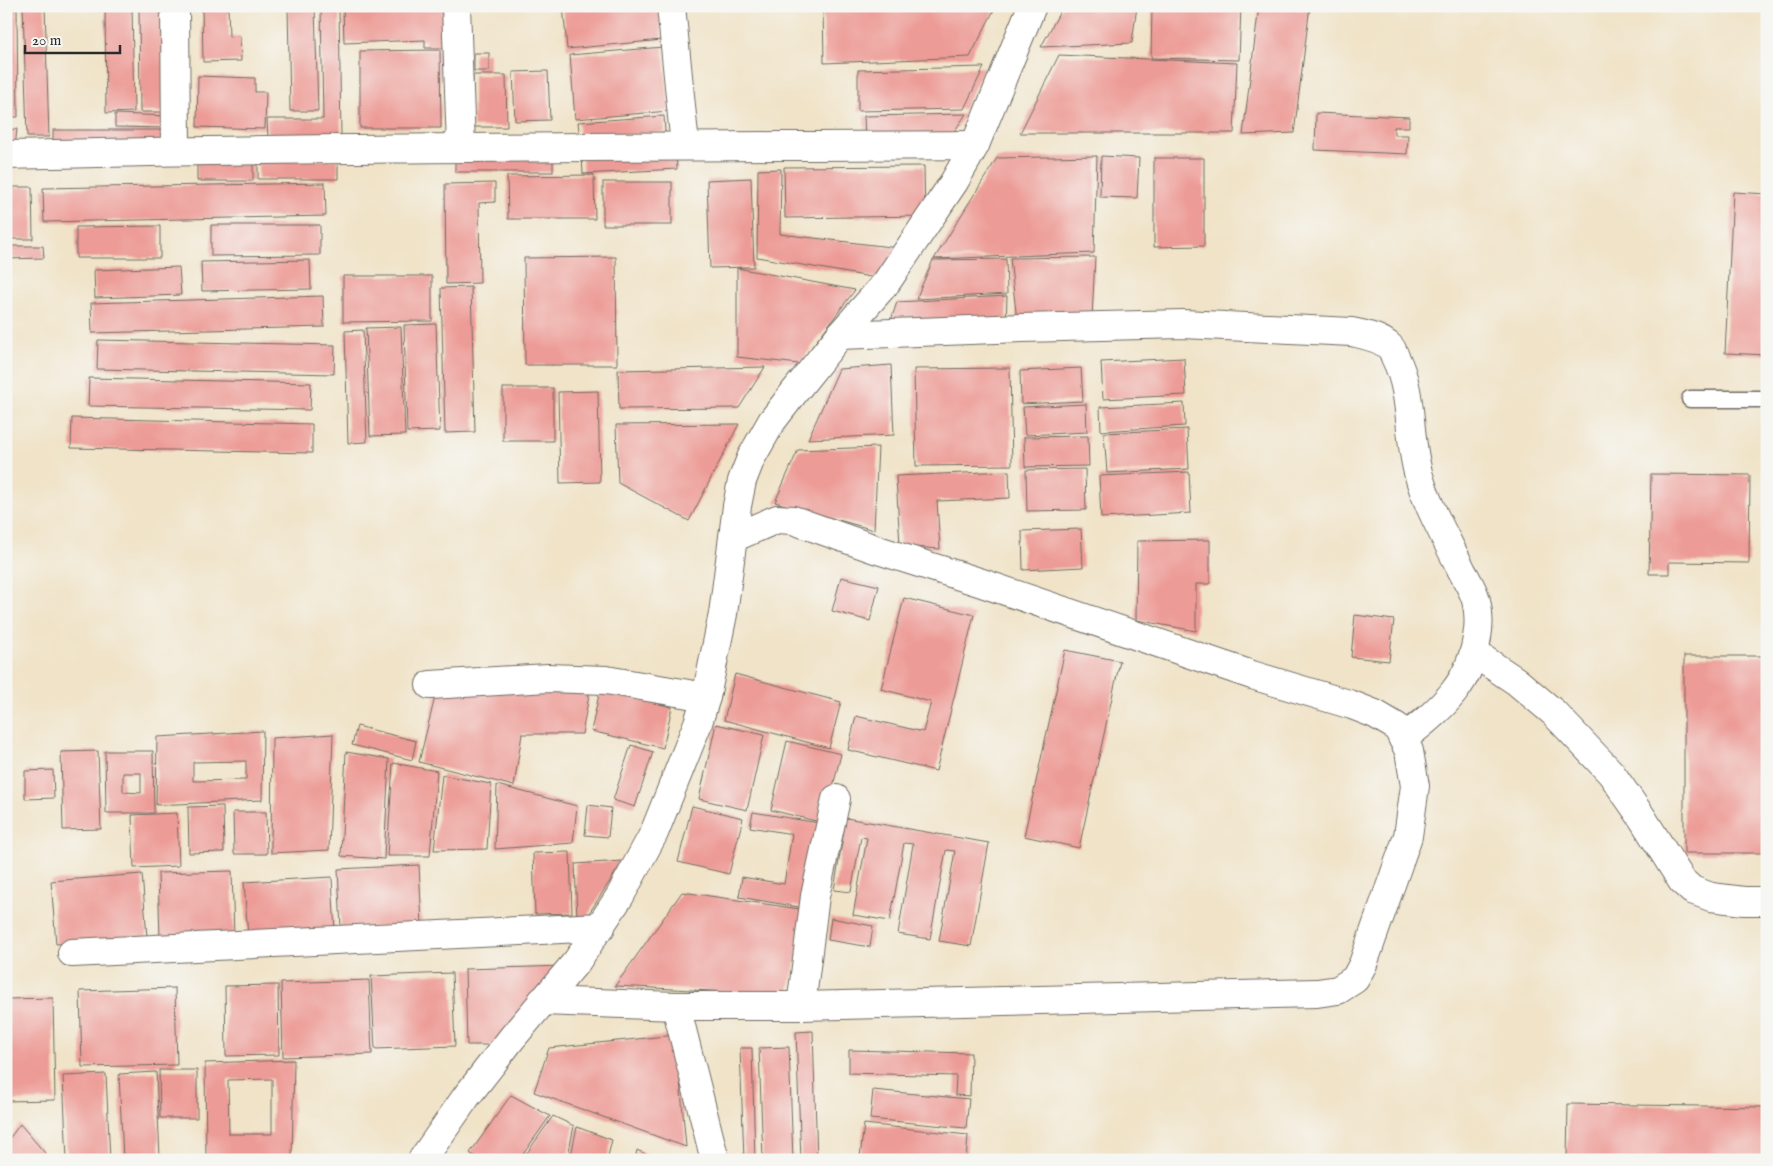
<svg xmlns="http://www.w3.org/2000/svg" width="1773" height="1166" font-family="'IM FELL English',serif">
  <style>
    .building { fill: #ed9b96; fill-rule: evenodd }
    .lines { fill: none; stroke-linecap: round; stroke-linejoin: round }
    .service-casing { stroke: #706b62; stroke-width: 19 }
    .minor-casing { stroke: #706b62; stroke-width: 30 }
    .service { stroke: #fff; stroke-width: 16 }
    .minor { stroke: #fff; stroke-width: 28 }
  </style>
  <rect width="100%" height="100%" fill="#f6f6f2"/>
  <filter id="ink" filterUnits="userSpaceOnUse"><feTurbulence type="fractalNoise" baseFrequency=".02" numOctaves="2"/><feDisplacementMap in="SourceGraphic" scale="10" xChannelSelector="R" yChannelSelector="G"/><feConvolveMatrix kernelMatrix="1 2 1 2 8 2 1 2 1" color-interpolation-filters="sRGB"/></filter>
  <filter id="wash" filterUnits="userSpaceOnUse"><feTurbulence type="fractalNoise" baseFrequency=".0096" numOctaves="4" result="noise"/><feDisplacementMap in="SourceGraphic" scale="20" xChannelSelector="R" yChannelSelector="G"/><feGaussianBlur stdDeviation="1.12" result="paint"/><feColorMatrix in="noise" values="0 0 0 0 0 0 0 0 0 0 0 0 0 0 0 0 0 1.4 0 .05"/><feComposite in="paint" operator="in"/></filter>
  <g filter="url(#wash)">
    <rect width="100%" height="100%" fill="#f0e3c8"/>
    <g id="blocks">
      <g class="building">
        <path d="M6 6H17L18 117H6Z"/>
        <path d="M23 6H45L49 137H27Z"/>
        <path d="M105 6H132L134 112 106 113Z"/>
        <path d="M139 6H170L172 112H140Z"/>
        <path d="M202 6H228L229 37 240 36 241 61 203 62Z"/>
        <path d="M288 6H315L318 111H290Z"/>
        <path d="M321 6H339L341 137 268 138 267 119H323Z"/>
        <path d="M343 6H447L448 48H425V40L344 43Z"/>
        <path d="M563 6H659L662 40 567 49Z"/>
        <path d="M823 6H996L970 57 824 63Z"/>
        <path d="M1063 6H1137L1132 43 1041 47Z"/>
        <path d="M1152 6H1241L1239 60 1151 58Z"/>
        <path d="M1259 6H1310L1294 133 1243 135Z"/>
        <path d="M663 47 669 111 575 119 570 55Z"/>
        <path d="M440 50 441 128H360V51Z"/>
        <rect x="474" y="53" width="15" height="18"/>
        <path d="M1059 55 1237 63 1234 133H1020Z"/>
        <path d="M984 67 964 109 858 111V70Z"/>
        <path d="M548 71 550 120 515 121 513 72Z"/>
        <path d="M473 75H506L507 127H473Z"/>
        <path d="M198 76 255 78V92H266L265 129 197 127Z"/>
        <path d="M1316 113 1409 117V127H1394V135H1408L1407 154 1315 150Z"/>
        <path d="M115 114 169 116V128L115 127Z"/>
        <path d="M966 114 950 138 865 139 864 116Z"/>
        <path d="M664 116 665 132 580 139 578 122Z"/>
        <path d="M17 129 15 148 6 149V130Z"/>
        <rect x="53" y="130" width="114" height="17"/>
        <path d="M676 151 677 169 583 174 582 156Z"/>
        <rect x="455" y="154" width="98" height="18"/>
        <path d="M253 156V181H197V157Z"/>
        <path d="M1097 156 1094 253 934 259 997 158Z"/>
        <path d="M1101 156 1139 158 1137 198 1100 197Z"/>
        <path d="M1154 158H1204V246L1154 247Z"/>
        <rect x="258" y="160" width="80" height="19"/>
        <path d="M924 166 925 216 785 218 784 167Z"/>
        <path d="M781 169 780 234 899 248 882 279 757 257 758 170Z"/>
        <path d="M594 175 595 219H508L507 176Z"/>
        <path d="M751 178 754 267 710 268 707 180Z"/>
        <rect x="603" y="182" width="69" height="43"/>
        <path d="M325 183 326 216 44 222 43 188Z"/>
        <path d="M495 183V202L479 203 480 283 446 284 445 184Z"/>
        <path d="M6 187H32L33 239H6Z"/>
        <path d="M1733 192 1767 194V355L1725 353Z"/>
        <path d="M211 225H320V255L211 256Z"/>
        <path d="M160 226V258H76V227Z"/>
        <path d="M6 246H43L44 258 6 259Z"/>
        <path d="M616 257 617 365H525L524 258Z"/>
        <path d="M1095 257 1092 318 1017 321 1010 258Z"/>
        <path d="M1006 259 1007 294 916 299 933 260Z"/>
        <path d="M310 260 311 289 202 291 201 262Z"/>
        <path d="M179 267 181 295 95 298 94 270Z"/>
        <path d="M737 268 855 290 799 364 737 357Z"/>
        <path d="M343 276H432V321L343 322Z"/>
        <path d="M471 287 475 432 445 433 441 288Z"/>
        <path d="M323 296 324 327 92 333 91 303Z"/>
        <path d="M1007 296 1006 323 889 326 897 302Z"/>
        <path d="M436 324 440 431 407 432 404 325Z"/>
        <path d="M401 327 405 435 370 436 366 328Z"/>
        <path d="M363 330 367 442 348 443 345 331Z"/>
        <path d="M98 340 335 345 334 374 97 369Z"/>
        <path d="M1184 358 1186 395 1103 399 1101 362Z"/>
        <path d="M891 365 894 435 808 439 839 369Z"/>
        <path d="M765 367 739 408 619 409 618 370Z"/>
        <path d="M1010 368 1012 465 916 466 914 369Z"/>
        <path d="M1081 368 1083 401 1021 404 1020 371Z"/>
        <path d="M89 378 311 383 310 410 88 406Z"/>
        <rect x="503" y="388" width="50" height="53"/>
        <path d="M598 391 600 482 560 483 558 392Z"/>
        <path d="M1184 403 1185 426 1101 431 1100 407Z"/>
        <path d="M1086 404 1087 432 1025 435 1023 407Z"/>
        <path d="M72 418 312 424V453L71 448Z"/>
        <path d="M739 424 689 521 618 483 616 425Z"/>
        <path d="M1187 429 1189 469 1107 473 1104 433Z"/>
        <path d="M1088 436 1089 466 1025 467 1024 437Z"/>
        <path d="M878 447 874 530 775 502 798 450Z"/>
        <path d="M1085 469 1086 510 1027 511 1026 470Z"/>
        <path d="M1009 471 1010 498 937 501 940 549 900 546 896 476Z"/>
        <path d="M1189 472 1191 513 1101 518 1099 476Z"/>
        <path d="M1651 474 1750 475 1749 563 1669 562V574H1649Z"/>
        <path d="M1081 529 1083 567 1023 570 1022 531Z"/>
        <path d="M1210 540V584H1196V631L1136 620 1137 541Z"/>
        <path d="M841 577 879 586 870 621 832 611Z"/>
        <path d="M904 598 974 615 936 771 848 750 856 716 923 732 931 702 881 689Z"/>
        <path d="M1355 615 1394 620 1389 661 1351 657Z"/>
        <path d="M1065 650 1120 661 1079 848 1024 836Z"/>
        <rect x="1684" y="656" width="83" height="197"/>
        <path d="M735 674 841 702 829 748 724 720Z"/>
        <path d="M591 684 582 734H522L514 786 419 762 436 693Z"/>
        <path d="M600 690 672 707 663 748 591 731Z"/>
        <path d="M716 724 764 735 747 810 699 799Z"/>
        <path d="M357 726 416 741 412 760 352 745Z"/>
        <path d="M263 731 262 800 156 805 157 737ZM246 761V780L193 781V762Z"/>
        <path d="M333 734 329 850 271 853 272 738Z"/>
        <path d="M787 741 841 754 824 823 771 810Z"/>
        <path d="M631 745 653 752 635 807 613 800Z"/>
        <path d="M98 751 101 829 63 830 61 752Z"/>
        <path d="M105 751H153L154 813H106ZM123 773H141V793L123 792Z"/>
        <path d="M346 752 389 759 384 859 341 856Z"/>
        <path d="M393 763 437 771 430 856H387Z"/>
        <path d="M53 770 54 798 25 799V771Z"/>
        <path d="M442 775 491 784 487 849 434 850Z"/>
        <path d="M497 785 577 806 573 843 495 849Z"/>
        <path d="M588 805 611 808 608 837 585 835Z"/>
        <path d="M223 806 224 852 189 853 188 807Z"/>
        <path d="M692 806 743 818 729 874 678 862Z"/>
        <path d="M233 812H266L267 854H234Z"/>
        <path d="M753 812 819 823 805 908 739 897 742 877 784 884 792 834 750 827Z"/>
        <path d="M177 813 179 866 134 868 132 815Z"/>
        <path d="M846 818 989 843 971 946 939 941 955 851 946 850 930 939 898 934 913 844 904 843 890 921 853 915 867 838 861 837 851 892 834 890Z"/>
        <path d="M570 852 572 913 535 914 533 853Z"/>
        <path d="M623 861 586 918 577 919 575 864Z"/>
        <path d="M419 865 422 925 341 929 338 869Z"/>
        <path d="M232 871 234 936 160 938 158 873Z"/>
        <path d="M142 874 147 937 56 944 51 881Z"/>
        <path d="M332 877 335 933 248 938 244 882Z"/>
        <path d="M682 892 807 910 788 995 615 986Z"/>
        <path d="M831 918 873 926 870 947 828 940Z"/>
        <path d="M564 966 501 1045H467L465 969Z"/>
        <path d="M452 973 455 1046 375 1049 371 976Z"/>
        <path d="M369 980 372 1054 283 1057 281 983Z"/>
        <path d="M278 985 279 1055 226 1056 225 986Z"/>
        <path d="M175 988 177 1065 82 1067 80 991Z"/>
        <path d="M53 998 55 1100 6 1101V999Z"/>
        <path d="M813 1031 817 1160H801L796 1032Z"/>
        <path d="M676 1035 686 1147 534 1092 549 1048Z"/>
        <path d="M789 1047 793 1160H763L759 1048Z"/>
        <path d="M740 1048H752L755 1160H744Z"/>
        <path d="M849 1050 971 1053 970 1096 955 1095 956 1076 849 1073Z"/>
        <path d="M294 1060 292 1160H206L205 1063ZM272 1079V1134H229L228 1080Z"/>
        <path d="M159 1070H197V1118H160Z"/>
        <path d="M156 1072 160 1157 123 1159 119 1074Z"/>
        <path d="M106 1074 110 1160H67L63 1076Z"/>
        <path d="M873 1090 969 1099 966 1128 870 1119Z"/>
        <path d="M511 1095 550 1116 519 1160H480L470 1153Z"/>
        <path d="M1568 1104 1767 1107V1160H1567Z"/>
        <path d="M553 1116 574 1126 567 1160H522Z"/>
        <path d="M20 1124 51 1160H6V1143Z"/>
        <path d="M864 1124 968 1135 966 1160H888L860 1157Z"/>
        <path d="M577 1127 612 1140 607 1160H570Z"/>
        <path d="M637 1150 658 1160H635Z"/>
      </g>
    </g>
  </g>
  <g filter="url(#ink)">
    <use href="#blocks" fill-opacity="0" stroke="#706b62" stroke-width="1"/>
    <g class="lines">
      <defs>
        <path id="service" d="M1690 399H1767"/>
        <g id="minor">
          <path d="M175 6 176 151"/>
          <path d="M456 6 461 147"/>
          <path d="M671 6 685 146"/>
          <path d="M6 155C329 147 652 147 975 145"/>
          <path d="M840 335 1022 328 1183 324 1352 332C1364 335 1380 337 1390 347 1392 349 1394 354 1395 357 1414 394 1407 436 1419 476 1428 508 1446 538 1461 569 1466 579 1473 589 1476 600 1478 608 1479 621 1478 630 1473 683 1442 708 1403 739"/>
          <path d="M1474 653 1516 681 1553 712 1611 773 1641 816 1682 881 1692 890 1711 897 1744 901H1767"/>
          <path d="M430 685 548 678 606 680 706 697"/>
          <path d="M72 953 601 927"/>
          <path d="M542 1001 676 1006H801L1317 993 1338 990 1355 979 1363 964 1408 836 1415 786 1409 751 1397 727 1375 714 1352 705 1252 675 979 582 878 550 793 520 777 519 733 538"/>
          <path d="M676 1006 715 1160"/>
          <path d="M801 1006 815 896 836 799"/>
          <path d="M422 1160 466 1097 512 1038 577 961 620 896 654 833 698 723 706 697 723 614 737 506 742 481 751 458 772 421 796 390 840 335 886 283 954 182 975 145 1032 6"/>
        </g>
      </defs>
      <use href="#service" class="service-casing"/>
      <use href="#minor" class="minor-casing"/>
      <use href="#service" class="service"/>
      <use href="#minor" class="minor"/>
    </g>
  </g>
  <rect width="1773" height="1166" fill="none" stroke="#f6f6f2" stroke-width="25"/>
  <path d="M25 45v8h95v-8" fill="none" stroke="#2b2b2b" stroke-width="2.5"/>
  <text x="32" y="45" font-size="15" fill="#2b2b2b" stroke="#f6f6f2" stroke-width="4" paint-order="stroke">20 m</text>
</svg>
